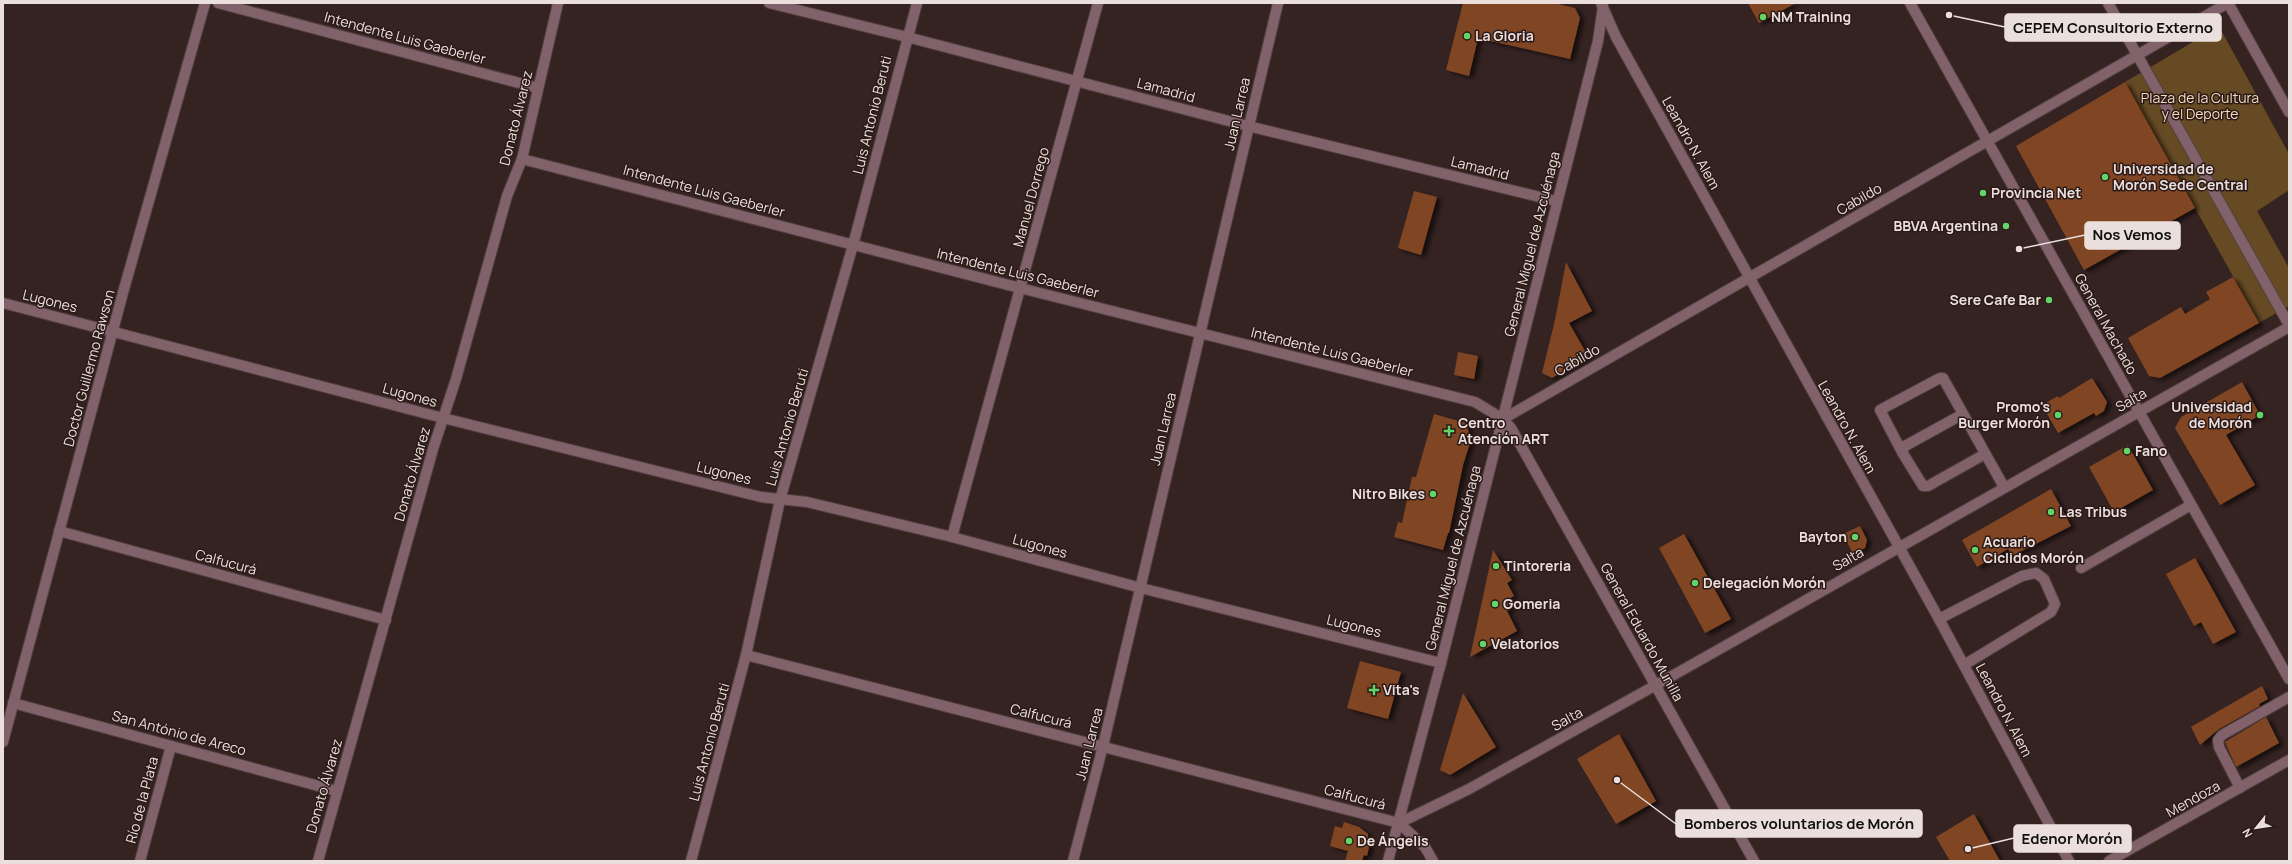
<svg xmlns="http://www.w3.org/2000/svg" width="2292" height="864" font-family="Manrope,sans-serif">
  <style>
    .green { fill: #664a24 }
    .building { fill: #804522; filter: url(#shadow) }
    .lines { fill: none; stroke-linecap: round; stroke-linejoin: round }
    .minor-casing { stroke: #524140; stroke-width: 12 }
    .minor { stroke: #82626a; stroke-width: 10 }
    .poi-dot { fill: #63d468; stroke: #2b1a18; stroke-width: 1.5 }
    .labels { text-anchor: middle; stroke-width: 3; stroke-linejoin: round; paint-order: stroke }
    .poi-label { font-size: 14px; font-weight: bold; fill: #ebdfdd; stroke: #2b1a18; text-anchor: start }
    .street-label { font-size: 14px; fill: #ebdfdd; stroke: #2b1a18 }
    .park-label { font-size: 14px; fill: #f5dcbd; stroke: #2b1a18 }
    .leader { fill: none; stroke: #ebdfdd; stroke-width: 1.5 }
    .callout-dot { fill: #ebdfdd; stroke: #2b1a18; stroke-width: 1.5 }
    .callout { fill: #ebdfdd; stroke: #ebdfdd; stroke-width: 1.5 }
    .callout-label { font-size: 15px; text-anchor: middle; font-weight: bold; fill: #111 }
  </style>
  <defs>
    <filter id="shadow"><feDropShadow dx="4.5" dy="2.5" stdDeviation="2" flood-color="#0009"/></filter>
  </defs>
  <rect width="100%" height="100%" fill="#352322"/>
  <path class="green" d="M2215 29 2221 30 2289 154V190L2257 211 2289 268V306L2259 323 2125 82Z"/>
  <g class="building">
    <path d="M1463 3H1554L1575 8 1580 18 1570 59 1478 38 1469 76 1446 70Z"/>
    <path d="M1748 3H1796L1759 23Z"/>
    <path d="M2125 82 2195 208 2084 270 2016 146Z"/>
    <path d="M1414 191 1437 197 1421 255 1398 248Z"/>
    <path d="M1566 262 1592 311 1569 323 1588 356 1552 378 1542 373 1555 320Z"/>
    <path d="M2233 277 2259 323 2160 378 2149 376 2128 338 2181 307 2185 314 2210 299 2206 292Z"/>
    <path d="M1458 352 1478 356 1474 379 1454 375Z"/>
    <path d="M2092 378 2107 402 2104 411 2096 416 2094 413 2058 433 2042 405 2058 396 2059 398Z"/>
    <path d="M2242 382 2260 415 2226 435 2255 485 2220 505 2175 428 2181 417Z"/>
    <path d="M1434 414 1466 423 1471 440 1463 465 1449 533H1448L1443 550 1394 537 1398 522 1402 523 1412 477H1416Z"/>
    <path d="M2128 445 2153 490 2114 512 2089 467Z"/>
    <path d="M2051 489 2071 526 2012 556 2008 549 1977 567 1962 540Z"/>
    <path d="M1860 526 1867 540 1865 548 1853 554 1843 534Z"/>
    <path d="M1684 534 1731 619 1705 633 1659 548Z"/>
    <path d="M1493 550 1512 580 1507 583 1514 596 1506 600 1511 609 1507 611 1517 631 1470 657Z"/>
    <path d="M2195 558 2236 632 2213 644 2201 622 2194 626 2166 574Z"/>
    <path d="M1360 661 1401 672 1388 719 1347 708Z"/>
    <path d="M2262 686 2268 699 2259 704 2260 706 2219 729 2200 745 2191 727Z"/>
    <path d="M1463 693 1496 747 1450 775 1440 770Z"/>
    <path d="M2266 717 2279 743 2236 767 2225 742Z"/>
    <path d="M1619 734 1656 801 1616 824 1577 759Z"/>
    <path d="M1974 814 2000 861H1950L1936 837Z"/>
    <path d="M1344 822 1359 827 1368 834V843H1370L1367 856 1364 855 1362 861H1345L1348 851 1330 846 1335 826 1342 828Z"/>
  </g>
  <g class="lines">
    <defs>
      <g id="minor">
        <path d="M218 3 538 88"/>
        <path d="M769 3 907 37 1248 126 1556 201"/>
        <path d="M1601 3 1616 37 1939 619 2069 861"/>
        <path d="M1910 3 2289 679"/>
        <path d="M2108 3 2289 325"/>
        <path d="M2228 3 2289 112"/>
        <path d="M522 159 1020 288 1475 402 1503 419 1511 428 1754 861"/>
        <path d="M3 303 443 418 761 497 807 502 952 537 1141 588 1441 663"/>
        <path d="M1963 414 1905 446 1902 452 1923 486H1928L1985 454"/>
        <path d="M1503 419 2228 3"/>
        <path d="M1902 452 1880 410 1940 378H1943L2004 487"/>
        <path d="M59 531 386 620"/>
        <path d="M952 537 1098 3"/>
        <path d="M2081 568 2191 505"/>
        <path d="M1939 619 2022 576 2036 573 2044 579 2055 604 2051 612 1964 665"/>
        <path d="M746 655 1399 823 1425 847 1433 861"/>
        <path d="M13 703 337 791"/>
        <path d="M3 742 124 289 205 3"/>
        <path d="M2240 788 2219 747 2218 740 2222 735 2289 697"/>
        <path d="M1399 823 1469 789 1656 685 2289 327"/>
        <path d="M140 861 171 746"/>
        <path d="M318 861 433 449 456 379 507 196 522 159 558 3"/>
        <path d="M691 861 746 655 780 500 853 245 917 3"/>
        <path d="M1073 861 1103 746 1278 3"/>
        <path d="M1388 861 1441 663 1598 41 1603 6"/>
        <path d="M2109 861 2289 760"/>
      </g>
    </defs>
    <use href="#minor" class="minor-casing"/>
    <use href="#minor" class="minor"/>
  </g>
  <g class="poi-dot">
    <circle cx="1763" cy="17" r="4"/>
    <circle cx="1467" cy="36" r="4"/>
    <circle cx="2105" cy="177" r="4"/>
    <circle cx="1983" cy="193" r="4"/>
    <circle cx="2006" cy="226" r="4"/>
    <circle cx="2049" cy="300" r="4"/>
    <circle cx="2058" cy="415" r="4"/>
    <circle cx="2260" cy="415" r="4"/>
    <path d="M1447 425h4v4h4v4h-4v4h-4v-4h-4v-4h4z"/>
    <circle cx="2127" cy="451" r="4"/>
    <circle cx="1433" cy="494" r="4"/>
    <circle cx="2051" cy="512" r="4"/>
    <circle cx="1855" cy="537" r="4"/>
    <circle cx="1975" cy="550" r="4"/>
    <circle cx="1496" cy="566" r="4"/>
    <circle cx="1695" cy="583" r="4"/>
    <circle cx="1495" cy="604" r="4"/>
    <circle cx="1483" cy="644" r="4"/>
    <path d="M1372 684h4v4h4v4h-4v4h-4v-4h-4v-4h4z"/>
    <circle cx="1349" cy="841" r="4"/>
  </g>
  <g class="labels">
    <g class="poi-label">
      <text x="1771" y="22">NM Training</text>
      <text x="1475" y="41">La Gloria</text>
      <text x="2113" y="174">Universidad de<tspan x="2113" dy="16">Morón Sede Central</tspan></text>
      <text x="1991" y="198">Provincia Net</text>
      <text x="1998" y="231" text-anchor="end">BBVA Argentina</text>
      <text x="2041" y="305" text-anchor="end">Sere Cafe Bar</text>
      <text x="2050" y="412" text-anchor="end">Promo's<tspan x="2050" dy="16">Burger Morón</tspan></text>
      <text x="2252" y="412" text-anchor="end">Universidad<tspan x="2252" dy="16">de Morón</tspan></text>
      <text x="1458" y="428">Centro<tspan x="1458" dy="16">Atención ART</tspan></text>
      <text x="2135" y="456">Fano</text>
      <text x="1425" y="499" text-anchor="end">Nitro Bikes</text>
      <text x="2059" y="517">Las Tribus</text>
      <text x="1847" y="542" text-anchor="end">Bayton</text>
      <text x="1983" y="547">Acuario<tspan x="1983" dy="16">Ciclidos Morón</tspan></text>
      <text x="1504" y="571">Tintoreria</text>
      <text x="1703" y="588">Delegación Morón</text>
      <text x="1503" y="609">Gomeria</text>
      <text x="1491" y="649">Velatorios</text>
      <text x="1383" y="695">Vita's</text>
      <text x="1357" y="846">De Ángelis</text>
    </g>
    <g class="street-label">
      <text transform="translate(405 38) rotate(15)" y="5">Intendente Luis Gaeberler</text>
      <text transform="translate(1166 90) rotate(15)" y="5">Lamadrid</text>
      <text transform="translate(1237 114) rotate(-77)" y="5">Juan Larrea</text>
      <text transform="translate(872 115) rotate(-76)" y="5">Luis Antonio Beruti</text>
      <text transform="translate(516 118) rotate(-76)" y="5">Donato Álvarez</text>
      <text transform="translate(1691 143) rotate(61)" y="5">Leandro N. Alem</text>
      <text transform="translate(1480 168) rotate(14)" y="5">Lamadrid</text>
      <text transform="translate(704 191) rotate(15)" y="5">Intendente Luis Gaeberler</text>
      <text transform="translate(1031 197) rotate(-75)" y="5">Manuel Dorrego</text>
      <text transform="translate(1859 199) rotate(-30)" y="5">Cabildo</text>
      <text transform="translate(1532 244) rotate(-76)" y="5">General Miguel de Azcuénaga</text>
      <text transform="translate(1018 273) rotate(14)" y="5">Intendente Luis Gaeberler</text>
      <text transform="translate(50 301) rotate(14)" y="5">Lugones</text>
      <text transform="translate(2106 324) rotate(61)" y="5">General Machado</text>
      <text transform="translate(1332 352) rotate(14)" y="5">Intendente Luis Gaeberler</text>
      <text transform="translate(1577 360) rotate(-30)" y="5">Cabildo</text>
      <text transform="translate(89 368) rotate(-75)" y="5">Doctor Guillermo Rawson</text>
      <text transform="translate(410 395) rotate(15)" y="5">Lugones</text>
      <text transform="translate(2131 400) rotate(-30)" y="5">Salta</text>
      <text transform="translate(787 427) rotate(-74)" y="5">Luis Antonio Beruti</text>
      <text transform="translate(1847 427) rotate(61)" y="5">Leandro N. Alem</text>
      <text transform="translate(1163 429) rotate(-77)" y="5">Juan Larrea</text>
      <text transform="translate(724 473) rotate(14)" y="5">Lugones</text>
      <text transform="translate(412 474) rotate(-74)" y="5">Donato Álvarez</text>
      <text transform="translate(1040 546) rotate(15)" y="5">Lugones</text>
      <text transform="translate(1453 558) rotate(-76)" y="5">General Miguel de Azcuénaga</text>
      <text transform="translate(1848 559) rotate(-30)" y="5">Salta</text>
      <text transform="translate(226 562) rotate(15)" y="5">Calfucurá</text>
      <text transform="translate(1354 626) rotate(14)" y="5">Lugones</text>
      <text transform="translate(1642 632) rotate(61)" y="5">General Eduardo Munilla</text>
      <text transform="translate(2004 710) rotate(62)" y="5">Leandro N. Alem</text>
      <text transform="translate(1041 716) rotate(14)" y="5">Calfucurá</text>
      <text transform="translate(1567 719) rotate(-29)" y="5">Salta</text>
      <text transform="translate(179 733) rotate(15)" y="5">San António de Areco</text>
      <text transform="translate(709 742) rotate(-75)" y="5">Luis Antonio Beruti</text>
      <text transform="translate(1089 744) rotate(-76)" y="5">Juan Larrea</text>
      <text transform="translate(324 786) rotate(-74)" y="5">Donato Álvarez</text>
      <text transform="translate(1355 797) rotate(15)" y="5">Calfucurá</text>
      <text transform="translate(2193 799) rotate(-29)" y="5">Mendoza</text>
      <text transform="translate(142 800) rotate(-75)" y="5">Río de la Plata</text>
    </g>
    <g class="park-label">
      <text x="2200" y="103">Plaza de la Cultura<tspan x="2200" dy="16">y el Deporte</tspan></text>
    </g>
  </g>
  <path class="leader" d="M1949 15L2005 27M2019 249L2085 235M1617 780L1676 824M1968 849L2014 838"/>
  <g class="callout-dot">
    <circle cx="1949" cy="15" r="4"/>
    <circle cx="2019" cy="249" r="4"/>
    <circle cx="1617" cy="780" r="4"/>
    <circle cx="1968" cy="849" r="4"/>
  </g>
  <g class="callout">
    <rect x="2005" y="14" width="216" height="27" rx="4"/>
    <rect x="2085" y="222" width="95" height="27" rx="4"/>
    <rect x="1676" y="810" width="246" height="27" rx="4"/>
    <rect x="2014" y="825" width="117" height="27" rx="4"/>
  </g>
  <g class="callout-label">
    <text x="2113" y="33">CEPEM Consultorio Externo</text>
    <text x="2132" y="240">Nos Vemos</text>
    <text x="1799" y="829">Bomberos voluntarios de Morón</text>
    <text x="2072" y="844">Edenor Morón</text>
  </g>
  <rect width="2292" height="864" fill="none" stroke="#ebdfdd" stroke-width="8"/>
  <g transform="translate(2256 828) rotate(240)" stroke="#2b1a18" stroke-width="3" paint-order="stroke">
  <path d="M0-3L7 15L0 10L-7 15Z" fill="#ebdfdd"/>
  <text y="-6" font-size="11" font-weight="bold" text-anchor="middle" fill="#ebdfdd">N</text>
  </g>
</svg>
